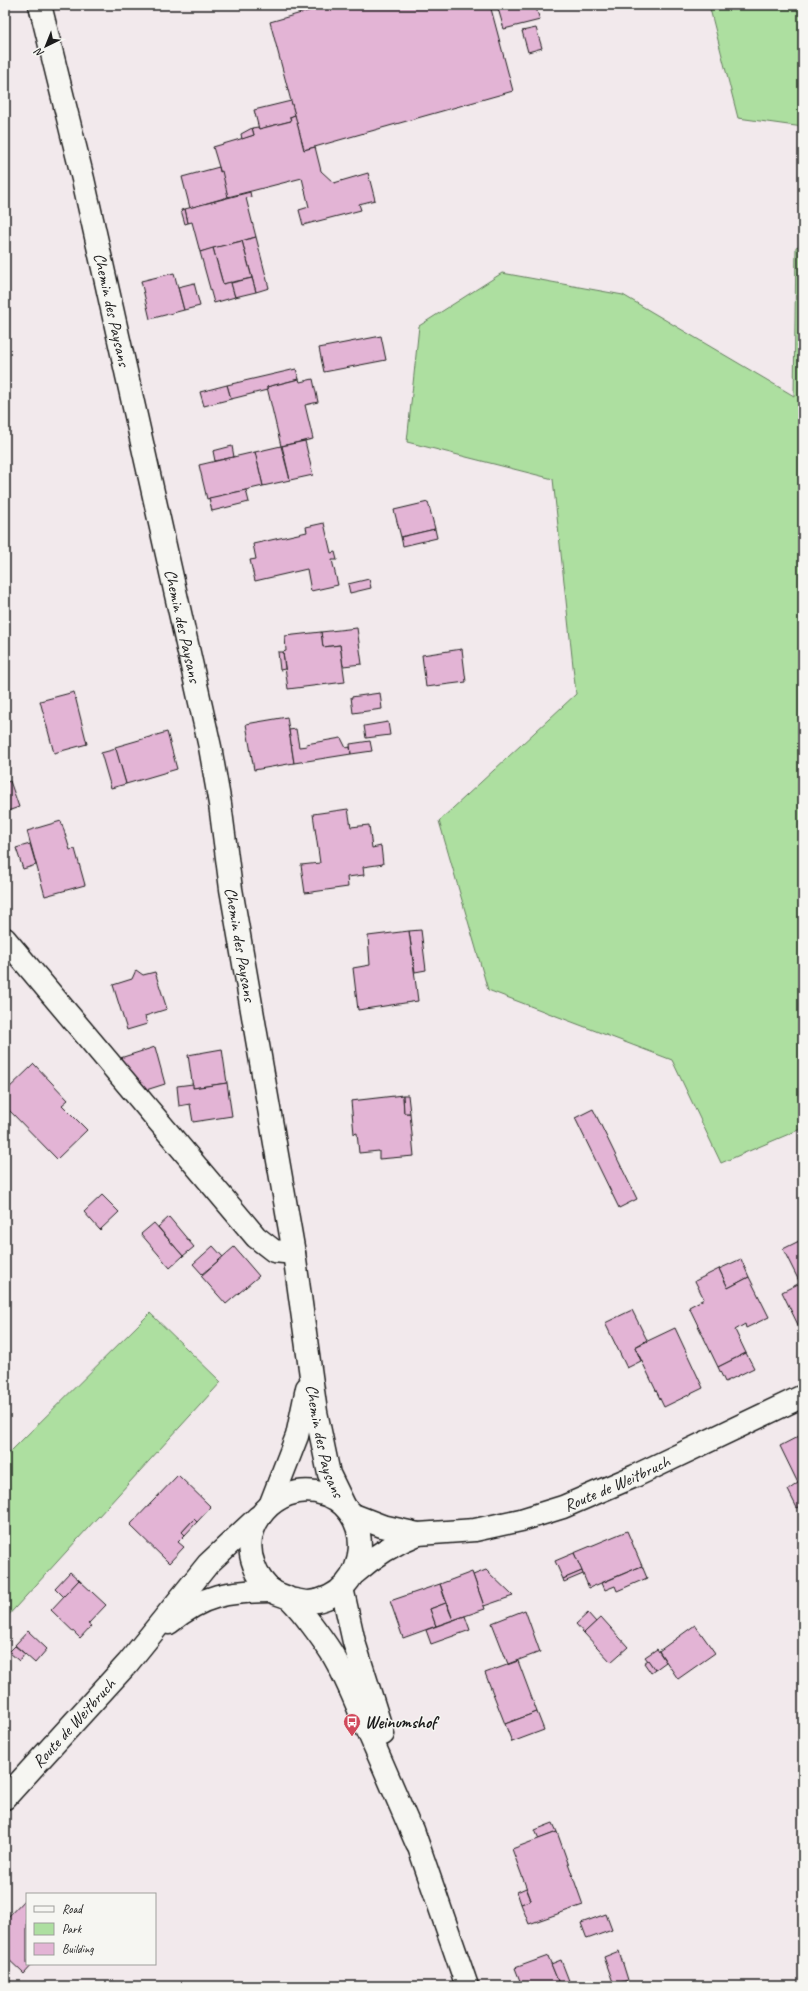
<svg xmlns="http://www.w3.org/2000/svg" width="808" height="1991" font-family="Caveat,sans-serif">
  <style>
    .green { fill: #addfa0; stroke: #647e5e }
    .building { fill: #e3b4d5; stroke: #1c1c1c }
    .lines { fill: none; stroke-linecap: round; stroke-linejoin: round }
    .minor-casing { stroke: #1c1c1c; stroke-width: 25 }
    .minor { stroke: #f6f6f2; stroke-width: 22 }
    .labels { text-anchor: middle; stroke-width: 3; stroke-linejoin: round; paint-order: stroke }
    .street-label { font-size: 17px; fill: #1c1c1c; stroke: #f6f6f2 }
    .poi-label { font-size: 17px; font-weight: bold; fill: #1c1c1c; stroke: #f6f6f2; text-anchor: start }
  </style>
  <rect width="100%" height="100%" fill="#f2e9ec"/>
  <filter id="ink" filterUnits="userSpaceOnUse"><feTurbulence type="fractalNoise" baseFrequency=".025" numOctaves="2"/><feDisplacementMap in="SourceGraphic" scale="8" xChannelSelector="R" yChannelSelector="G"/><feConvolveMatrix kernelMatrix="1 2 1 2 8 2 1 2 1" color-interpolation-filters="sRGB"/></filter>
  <g filter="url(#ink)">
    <g class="green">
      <path d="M709 5H803V127L738 118Z"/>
      <path d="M803 244V1128L721 1163 672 1060 488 990 439 821 576 694 553 479 407 442 419 326 502 273 623 295 794 396 796 247Z"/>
      <path d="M150 1313 221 1382 5 1619V1457Z"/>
    </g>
    <g class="building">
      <path d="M329 5H490L513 91 304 150 270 22Z"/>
      <path d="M497 5H535L540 20 504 29Z"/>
      <path d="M536 28 542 48 528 52 522 31Z"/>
      <path d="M291 101 295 115 290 117 291 121 259 129 254 110Z"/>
      <path d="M295 115 304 150 315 147 321 171 334 183 368 173 375 200 359 204 361 210 303 225 299 210 309 207 302 178 228 197 213 147 254 135 252 128 258 127 259 129 291 121 290 117Z"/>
      <path d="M252 128 254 135 242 139 241 134Z"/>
      <path d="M219 167 220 172 222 171 228 197 190 208 182 177Z"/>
      <path d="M250 192 251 197 246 198 256 237 200 252 192 222 188 223 185 209Z"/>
      <path d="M185 209 188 223 185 224 181 210Z"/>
      <path d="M256 237 269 288 256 292 242 241Z"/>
      <path d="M242 241 252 278 223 284 213 248Z"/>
      <path d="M213 248 223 284 231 282 235 297 214 303 200 252Z"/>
      <path d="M174 273 184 310 150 319 141 281Z"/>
      <path d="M252 278 256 292 235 297 231 283Z"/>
      <path d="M194 283 200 306 184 310 178 287Z"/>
      <path d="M381 336 386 360 324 372 319 348Z"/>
      <path d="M296 369 299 379 267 387V390L231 399 227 385Z"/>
      <path d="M299 379 300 382 313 379 318 402 305 405 313 439 281 446 267 387Z"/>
      <path d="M227 385 231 399 204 406 200 392Z"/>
      <path d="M305 441 313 475 290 480 282 446Z"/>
      <path d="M232 446 234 457 215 461 213 451Z"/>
      <path d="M281 446 290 480 263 486 255 452Z"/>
      <path d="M255 452 263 486 207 499 199 465Z"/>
      <path d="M246 490 249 502 212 511 209 498Z"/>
      <path d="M428 502 435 529 401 537 394 510Z"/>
      <path d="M324 523 331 553 335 552 337 560H332L338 585 311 591 307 569 255 581 250 560 256 559 253 544 307 532 306 527Z"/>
      <path d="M435 529 437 538 403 546 401 537Z"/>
      <path d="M369 579 371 588 350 593 348 584Z"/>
      <path d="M357 628 362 664 343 666 340 645 323 647 321 632Z"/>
      <path d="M321 632 323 647 340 645 345 682 288 689 283 652 286 651 285 636Z"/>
      <path d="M462 649 466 682 426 687 422 655Z"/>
      <path d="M278 652H283L285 669 280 670Z"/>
      <path d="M74 692 87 744 54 753 40 701Z"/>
      <path d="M380 693 382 709 353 713 351 697Z"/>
      <path d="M287 717 294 763 254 770 246 724Z"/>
      <path d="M388 722 390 735 366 738 364 726Z"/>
      <path d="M296 729 299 747 307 746 306 744 341 738 346 748 350 747 351 754 294 763 289 730Z"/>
      <path d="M167 732 177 769 126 784 115 747Z"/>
      <path d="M370 741 372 751 351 754 350 744Z"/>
      <path d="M116 749 126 784 111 788 101 753Z"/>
      <path d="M10 781 19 807 5 812V783Z"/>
      <path d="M348 809 351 827 369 825 372 848 381 846 383 864 363 867 364 875 347 877 348 887 305 893 301 865 320 863 313 814Z"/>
      <path d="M61 821 70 850 75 849 85 885 45 896 27 831Z"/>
      <path d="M30 844 36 865 23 869 16 848Z"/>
      <path d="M421 930 426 970 415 972 409 931Z"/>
      <path d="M409 931 418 1001 358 1010 353 968 370 965 368 936Z"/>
      <path d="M136 970 143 975 155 972 167 1009 145 1016 147 1024 127 1030 113 985 132 979Z"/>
      <path d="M155 1047 165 1084 143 1091 117 1059Z"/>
      <path d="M222 1049 227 1083 193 1088 188 1055Z"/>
      <path d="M34 1064 68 1100 62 1105 87 1130 57 1159 5 1106V1092Z"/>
      <path d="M227 1083 232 1116 193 1122 190 1104 179 1106 177 1086 193 1084V1088Z"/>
      <path d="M403 1095 404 1113H410L414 1156 379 1159V1151L359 1153 357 1133 354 1134 351 1101Z"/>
      <path d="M403 1095H408L410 1113H404Z"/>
      <path d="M593 1109 637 1199 619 1208 575 1118Z"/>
      <path d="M102 1195 119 1212 100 1230 84 1212Z"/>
      <path d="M169 1217 194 1247 183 1256 158 1227Z"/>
      <path d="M154 1223 183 1256 170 1268 141 1234Z"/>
      <path d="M803 1239V1289L783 1249Z"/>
      <path d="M213 1246 223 1257 202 1274 193 1264Z"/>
      <path d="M234 1247 259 1276 226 1304 201 1276Z"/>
      <path d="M741 1259 749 1277 728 1288 719 1269Z"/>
      <path d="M719 1269 728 1288 749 1277 769 1317 746 1328 745 1324 735 1330 746 1353 718 1367 689 1307 704 1299 695 1281Z"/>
      <path d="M800 1283 803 1289V1335L782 1292Z"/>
      <path d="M632 1310 647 1340 635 1347 641 1361 627 1368 605 1323Z"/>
      <path d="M675 1328 703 1388 664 1407 635 1347Z"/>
      <path d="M746 1353 754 1368 725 1382 718 1367Z"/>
      <path d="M803 1434V1505L797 1508 788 1490 798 1483 780 1446Z"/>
      <path d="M178 1475 211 1507 197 1522 194 1519 182 1532 185 1535 178 1542 184 1547 169 1563 130 1525Z"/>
      <path d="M194 1519 197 1522 185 1535 182 1532Z"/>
      <path d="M627 1531 642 1566 589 1588 574 1553Z"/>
      <path d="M574 1553 582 1571 563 1579 555 1561Z"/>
      <path d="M642 1566 647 1578 617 1591 615 1586 605 1590 602 1583Z"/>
      <path d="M486 1570 513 1596 484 1606 473 1575Z"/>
      <path d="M582 1571 583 1574 564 1582 563 1579Z"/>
      <path d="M70 1572 79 1580 64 1597 55 1588Z"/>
      <path d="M472 1572 485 1609 453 1620 440 1584Z"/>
      <path d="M79 1580 106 1605 88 1624 91 1626 80 1638 51 1610Z"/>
      <path d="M440 1584 446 1603 430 1609 436 1626 403 1638 390 1601Z"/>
      <path d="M446 1603 453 1620 436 1626 430 1609Z"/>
      <path d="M525 1610 540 1652 508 1664 492 1623Z"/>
      <path d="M588 1613 596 1622 584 1633 576 1624Z"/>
      <path d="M465 1616 470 1630 431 1644 426 1630Z"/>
      <path d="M601 1617 628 1647 611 1662 584 1633Z"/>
      <path d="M695 1625 715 1653 678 1679 659 1651Z"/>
      <path d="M28 1631 47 1649 35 1663 15 1645Z"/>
      <path d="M15 1646 25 1654 19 1661 9 1652Z"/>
      <path d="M657 1649 666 1662 655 1670 645 1657Z"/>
      <path d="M648 1660 655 1670 651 1673 644 1663Z"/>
      <path d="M518 1661 537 1712 505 1724 485 1673Z"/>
      <path d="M537 1712 544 1730 512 1742 505 1724Z"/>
      <path d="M553 1823 557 1832 539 1839 535 1830Z"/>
      <path d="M557 1832 583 1905 529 1924 521 1904 531 1900 512 1849Z"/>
      <path d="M526 1888 531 1900 521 1904 517 1892Z"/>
      <path d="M27 1897V1964H33L24 1974 5 1956V1920Z"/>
      <path d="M606 1914 612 1930 587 1939 581 1923Z"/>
      <path d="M619 1951 628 1980 614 1985 604 1957Z"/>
      <path d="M548 1956 560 1986H522L515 1968Z"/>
      <path d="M561 1960 571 1986H560L551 1964Z"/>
    </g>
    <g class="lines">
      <defs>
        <g id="minor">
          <path id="s1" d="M40 5 83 179 210 747 220 804 231 889 294 1253 316 1412 329 1474 345 1507"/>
          <path d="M5 939 256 1237 274 1251 294 1253"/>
          <path d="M271 1503 297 1436 307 1388"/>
          <path id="s2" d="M351 1514 382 1526 418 1534 475 1530 521 1520 563 1507 635 1476 803 1396"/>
          <path d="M355 1573C374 1556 395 1543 418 1534"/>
          <path d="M342 1588 354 1642 383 1734"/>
          <path d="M290 1599C296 1600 303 1602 309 1602 372 1597 379 1504 316 1492 277 1485 238 1525 254 1565 257 1575 265 1586 274 1592 279 1595 287 1596 291 1600 303 1612 322 1638 331 1652 346 1676 356 1703 367 1729 384 1767 400 1805 417 1844"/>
          <path d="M169 1623C204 1594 229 1591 273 1591"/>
          <path id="s3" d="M5 1798 128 1663 208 1564 258 1517"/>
          <path d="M413 1830 467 1986"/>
        </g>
      </defs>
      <use href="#minor" class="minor-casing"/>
      <use href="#minor" class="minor"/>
    </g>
  </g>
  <defs>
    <symbol id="bus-pin" viewBox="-11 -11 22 30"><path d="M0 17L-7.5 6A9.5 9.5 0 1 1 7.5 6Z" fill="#d1495b" stroke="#f6f6f2"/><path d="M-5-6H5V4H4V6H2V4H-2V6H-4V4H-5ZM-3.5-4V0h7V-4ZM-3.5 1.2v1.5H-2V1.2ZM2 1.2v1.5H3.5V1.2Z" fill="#fff"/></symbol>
  </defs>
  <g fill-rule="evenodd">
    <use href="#bus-pin" x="342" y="1712" width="20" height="27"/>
  </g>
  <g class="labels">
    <g class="street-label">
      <text dy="6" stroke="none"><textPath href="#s1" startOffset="313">Chemin des Paysans</textPath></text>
      <text dy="6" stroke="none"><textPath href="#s1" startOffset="637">Chemin des Paysans</textPath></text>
      <text dy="6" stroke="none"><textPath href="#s1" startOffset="961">Chemin des Paysans</textPath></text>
      <text dy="6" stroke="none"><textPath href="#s1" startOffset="1465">Chemin des Paysans</textPath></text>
      <text dy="6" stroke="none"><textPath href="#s2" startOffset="277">Route de Weitbruch</textPath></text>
      <text dy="6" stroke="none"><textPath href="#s3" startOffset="102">Route de Weitbruch</textPath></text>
    </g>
    <g class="poi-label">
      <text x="365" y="1728">Weinumshof</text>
    </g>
  </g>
  <rect width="808" height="1991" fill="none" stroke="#f6f6f2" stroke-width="20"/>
  <rect x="10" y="10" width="788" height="1971" fill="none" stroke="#1c1c1c" stroke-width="1.5" filter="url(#ink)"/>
  <rect x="26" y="1893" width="130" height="72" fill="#f6f6f2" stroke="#9f9f9c"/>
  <rect x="34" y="1906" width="20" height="6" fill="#f6f6f2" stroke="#9f9f9c"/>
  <text x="62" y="1913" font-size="12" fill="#1c1c1c">Road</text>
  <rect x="34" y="1923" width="20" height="12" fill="#addfa0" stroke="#9f9f9c"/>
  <text x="62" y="1933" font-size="12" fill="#1c1c1c">Park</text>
  <rect x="34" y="1943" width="20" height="12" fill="#e3b4d5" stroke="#9f9f9c"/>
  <text x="62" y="1953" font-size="12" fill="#1c1c1c">Building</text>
  <g transform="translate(46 46) rotate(223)" stroke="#f6f6f2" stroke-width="3" paint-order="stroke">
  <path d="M0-3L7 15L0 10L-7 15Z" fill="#1c1c1c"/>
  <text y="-6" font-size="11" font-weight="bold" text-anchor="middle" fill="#1c1c1c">N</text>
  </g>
</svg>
